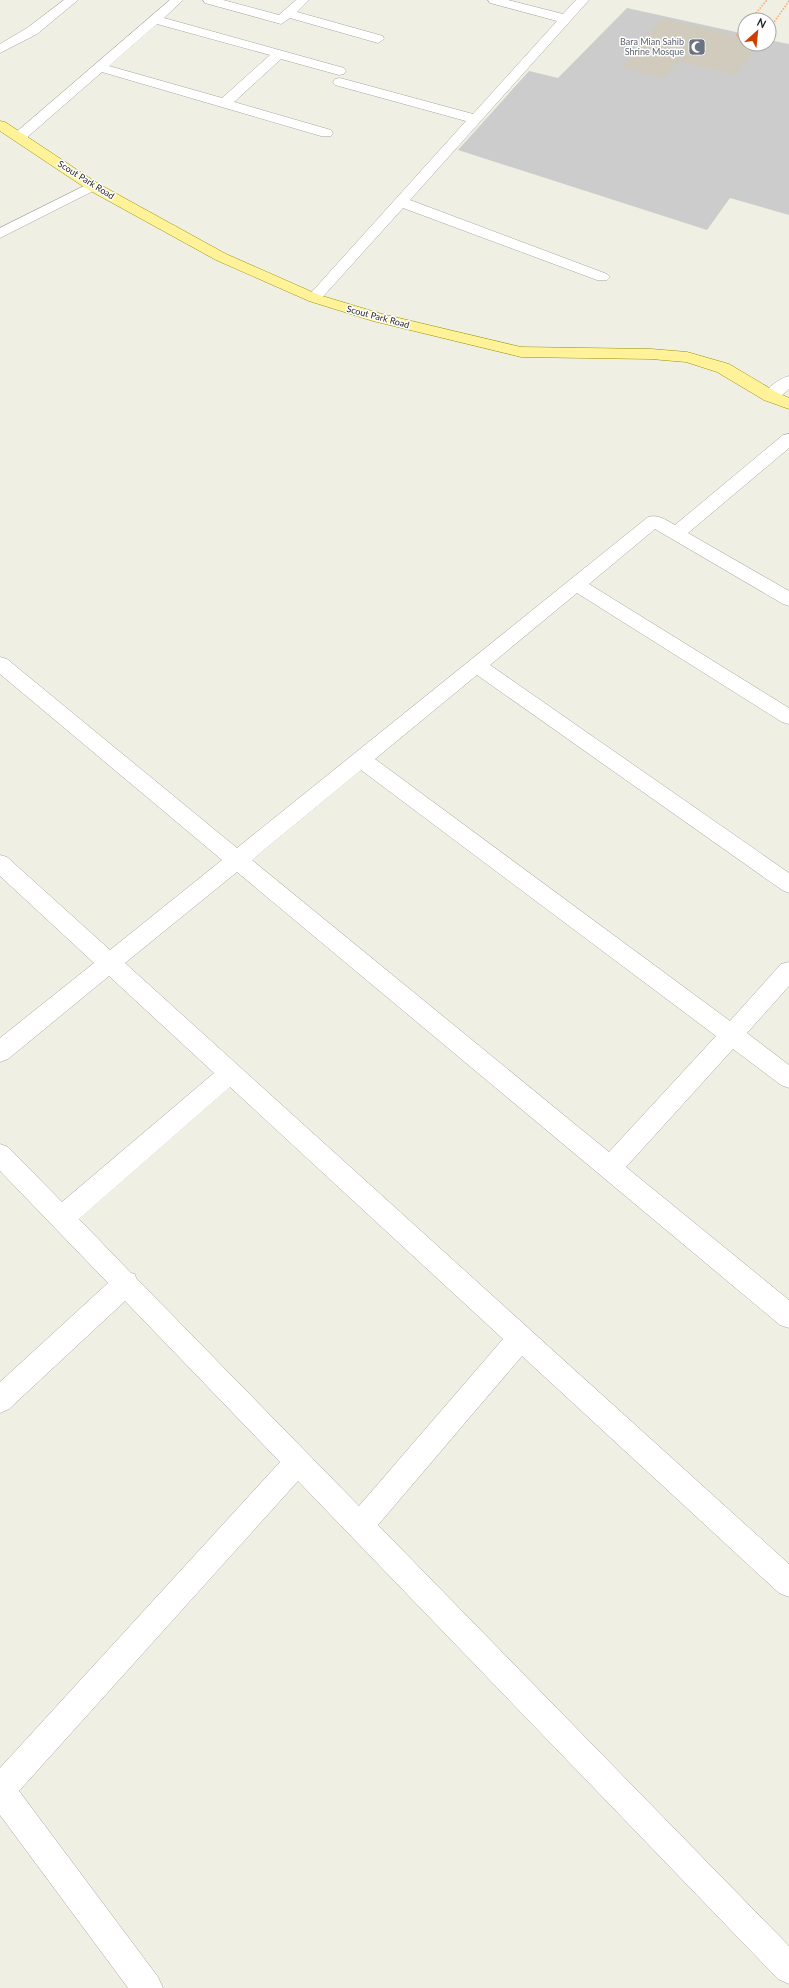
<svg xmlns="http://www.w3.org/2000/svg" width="789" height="1988" font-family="Lato,sans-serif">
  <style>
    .religious { fill: #ccc }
    .building { fill: #d0cbbc }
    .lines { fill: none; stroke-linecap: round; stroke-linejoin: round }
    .minor-casing { stroke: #a5a5a5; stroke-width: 1 }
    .major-casing { stroke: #989400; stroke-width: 1 }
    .path { stroke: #ffa465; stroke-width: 1.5; stroke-dasharray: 1.5 1.5; stroke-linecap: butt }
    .minor { fill: #fff; fill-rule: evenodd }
    .major { fill: #fff299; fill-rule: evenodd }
    .labels { text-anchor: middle; stroke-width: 3; stroke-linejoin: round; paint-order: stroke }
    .far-worship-label { font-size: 9px; fill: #5b616d; stroke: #fff; text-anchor: end }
    .far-street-label { font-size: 9px; fill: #1e1e1e; stroke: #fff }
  </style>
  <rect width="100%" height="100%" fill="#f0efe3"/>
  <path class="religious" d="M627 8 745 34V44H769V40L789 44V215L730 198 707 230 458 150 529 71 558 78Z"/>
  <path class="building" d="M662 18 745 38V44H758L736 75 678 61 664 78 622 68Z"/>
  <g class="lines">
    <defs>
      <g id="minor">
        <path d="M64 0H78L37 34 0 53V44L27 28Z"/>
        <path d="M170 0H183L164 18 344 68 346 71 344 74 339 75 281 59 234 102 331 130 333 133 331 136H321L102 72 24 140H14L12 137 14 134ZM157 24 270 55 222 98 109 66Z"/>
        <path d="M203 0H223L279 15 296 0H309L297 12 383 36 384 39 378 43 290 18 281 24 205 3Z"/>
        <path d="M488 0H508L563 14 576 0H589L410 200 607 274 610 277 607 280H597L403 208 319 301H309L306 298 309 295 466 121 335 85 333 82 335 79 340 78 473 114 557 21 490 3Z"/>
        <path d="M92 182 97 183 99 186 97 189 0 238V228Z"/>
        <path d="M789 376V389C781 396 775 403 764 400L762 396C767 388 780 378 789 376Z"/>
        <path d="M789 434V448L688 533 789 591V606L783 604 655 529 589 584 789 708V724L782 722 577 593 490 665 789 873V893L782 890 477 675 375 759 730 1021 781 964 789 962V986L747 1033 789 1065V1088L781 1085 733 1049 626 1167 789 1300V1328L780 1325 237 872 125 963 789 1564V1597L779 1593 522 1356 378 1525 789 1946V1984L778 1979 298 1481 19 1791 158 1977 163 1988H128L0 1815V1768L280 1462 125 1301 9 1409 0 1413V1382L108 1283 0 1171V1144L8 1147 62 1202 214 1073 109 976 8 1059 0 1062V1038L94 963 0 876V855L7 857 110 950 222 860 0 674V657L7 659 237 848 648 517C658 514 666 520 675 525L783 435ZM361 770 716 1036 609 1152 252 860ZM230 1087 503 1339 359 1506 136 1278 135 1274 131 1273 79 1219Z"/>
      </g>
      <path id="major" d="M0 121 5 122 97 183 226 254 319 295 382 314 521 347 651 349 687 352 729 364 776 392 789 398V409L764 400 717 372 686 362 651 359 521 357 373 321 309 301 216 260 87 189 0 131Z"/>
    </defs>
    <use href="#minor" class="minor-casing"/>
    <use href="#major" class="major-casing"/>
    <g class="path">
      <path d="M750 20 767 0"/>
      <path d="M745 25 736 36 745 38"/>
      <path d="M769 29 789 1"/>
    </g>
    <use href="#minor" class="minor"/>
    <use href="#major" class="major"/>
  </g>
  <defs>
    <symbol id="mosque-square" viewBox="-11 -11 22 22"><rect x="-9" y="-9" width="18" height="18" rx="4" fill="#6b7280" stroke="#fff"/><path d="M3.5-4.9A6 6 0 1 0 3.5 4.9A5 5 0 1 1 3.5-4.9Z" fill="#fff"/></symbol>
  </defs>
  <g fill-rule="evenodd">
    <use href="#mosque-square" x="687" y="37" width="20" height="20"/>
  </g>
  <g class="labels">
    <g class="far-worship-label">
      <text x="684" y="45">Bara Mian Sahib<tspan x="684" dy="10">Shrine Mosque</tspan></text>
    </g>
    <g class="far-street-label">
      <text transform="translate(86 180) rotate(32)" y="3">Scout Park Road</text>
      <text transform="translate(378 317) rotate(15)" y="3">Scout Park Road</text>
    </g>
  </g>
  <g transform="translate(757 32) rotate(27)"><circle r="19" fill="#ffffff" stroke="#a5a5a5"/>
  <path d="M0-3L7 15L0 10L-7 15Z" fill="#cc3f00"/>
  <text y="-6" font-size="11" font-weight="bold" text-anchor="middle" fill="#1e1e1e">N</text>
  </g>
</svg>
